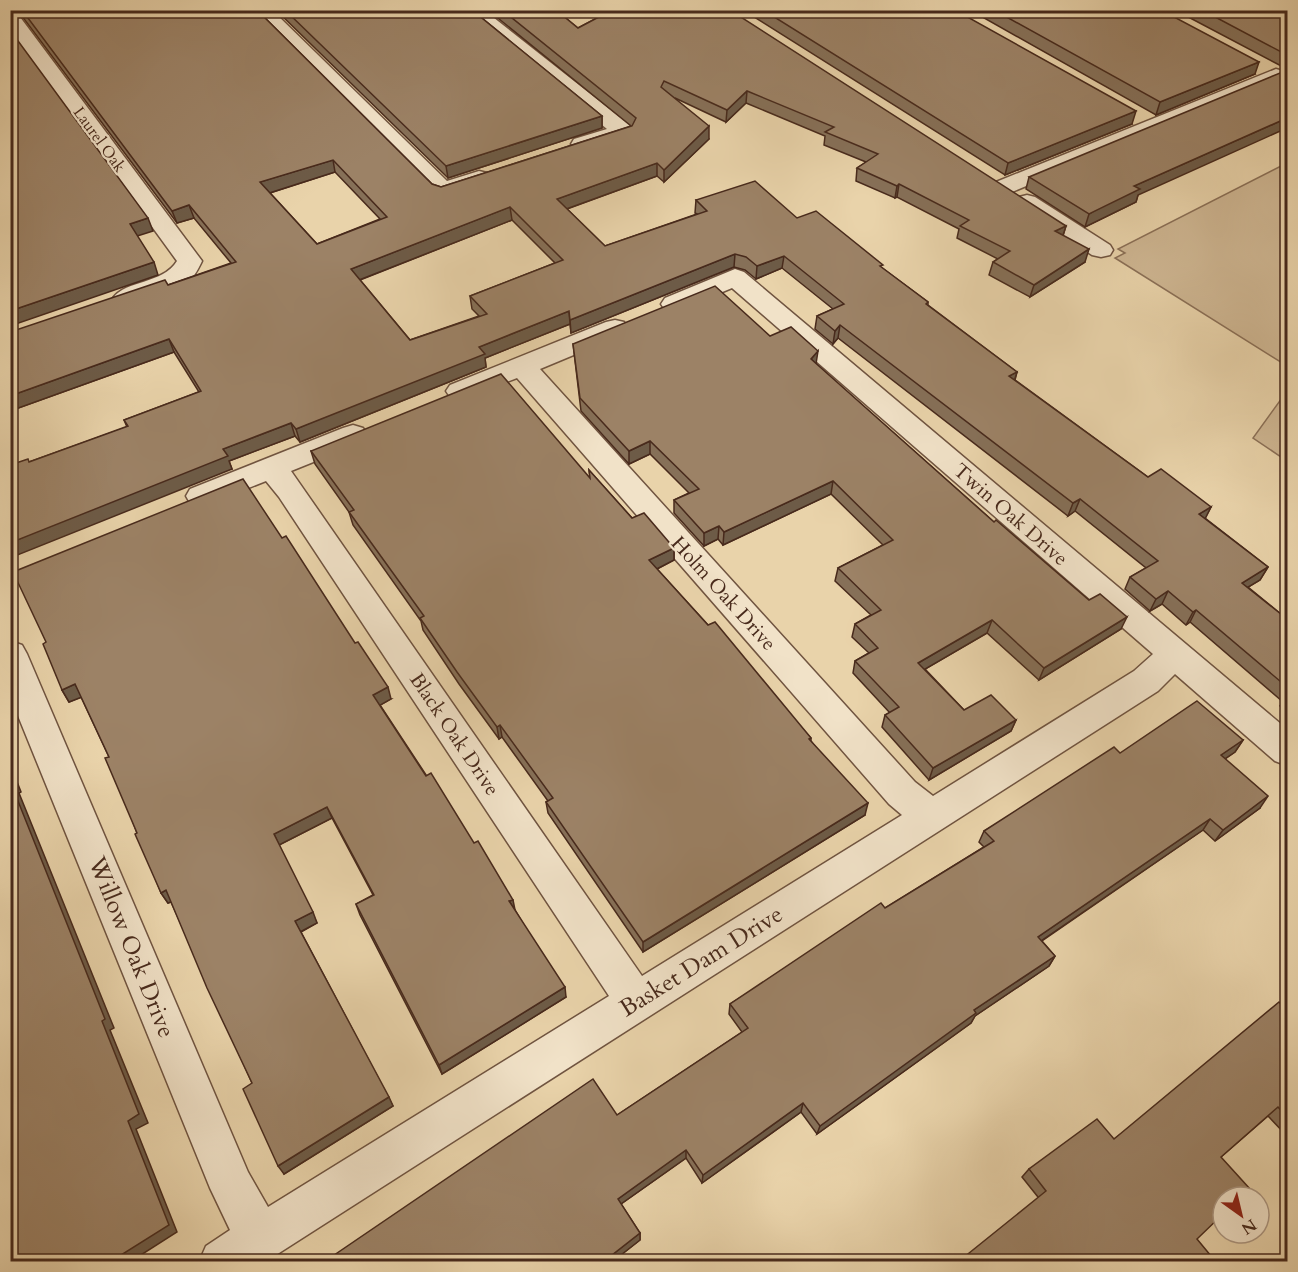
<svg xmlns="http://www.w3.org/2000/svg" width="1298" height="1272" font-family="Cardo,serif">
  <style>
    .green { fill: #ceb692; stroke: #8b7057; stroke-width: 1.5 }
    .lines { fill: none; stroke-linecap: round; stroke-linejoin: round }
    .minor-casing { stroke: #705440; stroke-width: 3 }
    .minor { fill: #f1e2c8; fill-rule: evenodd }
    .wall { fill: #867058; stroke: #482a1c; stroke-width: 1.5; fill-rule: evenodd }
    .shaded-wall { fill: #6d5b47; stroke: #482a1c; stroke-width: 1.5 }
    .building { fill: #9c8266; stroke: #482a1c; stroke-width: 1.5; fill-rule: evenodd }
    .labels { text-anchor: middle; stroke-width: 4.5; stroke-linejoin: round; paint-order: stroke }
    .far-street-label { font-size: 16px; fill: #482a1c; stroke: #f1e2c8 }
    .street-label { font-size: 20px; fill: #482a1c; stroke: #f1e2c8 }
    .near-street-label { font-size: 24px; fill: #482a1c; stroke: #f1e2c8 }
  </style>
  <rect width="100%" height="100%" fill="#e9d3aa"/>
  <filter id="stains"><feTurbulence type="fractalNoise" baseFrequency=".00333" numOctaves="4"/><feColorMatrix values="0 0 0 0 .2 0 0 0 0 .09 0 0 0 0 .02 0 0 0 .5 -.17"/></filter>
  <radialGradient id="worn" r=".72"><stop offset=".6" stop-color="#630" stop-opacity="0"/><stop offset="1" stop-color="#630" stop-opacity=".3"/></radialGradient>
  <g class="green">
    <path d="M1287 163V366L1115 258 1125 253 1118 249Z"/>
    <path d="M1287 391V461L1253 438Z"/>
  </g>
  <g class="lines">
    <defs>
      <g id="minor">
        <path d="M251 10H272L447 181 479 171 487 173 491 178 487 183 443 197 435 195Z"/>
        <path d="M462 10H484L631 126 634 131 631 136 582 151 574 149 571 144 574 139 607 129Z"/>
        <path d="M10 11 17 13 202 261C199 267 195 276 189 281 173 292 135 308 117 303L113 298C126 280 163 284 177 261L10 31Z"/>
        <path d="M1276 69 1283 71 1286 75 1283 79 1012 192 1004 194 996 192 992 187 996 182Z"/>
        <path d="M1027 195 1035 197 1110 245 1113 250 1110 255 1101 257 1092 255 1019 207 1015 202 1019 197Z"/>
        <path d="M735 269 744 272 1288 730V766L1275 761 1175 674 1158 691 265 1262H199L206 1246 230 1230 210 1188 10 696V641L22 645 27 654 248 1172 268 1207 609 996 279 497 266 481 201 507 190 503 186 496 190 489 343 428 353 425 363 428 367 435 363 442 291 471 642 976 902 815 889 804 517 378 460 400 450 397 446 391 450 385 606 322 615 320 624 322 628 328 624 334 540 369 915 782 933 796 1134 671 1153 654 732 288 674 312 665 310 661 304 665 298Z"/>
      </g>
    </defs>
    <use href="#minor" class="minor-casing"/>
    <use href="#minor" class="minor"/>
  </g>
  <g class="wall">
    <path d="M14 10H257L432 184 441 187 631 126 488 10H556L578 28 612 10 1066 226 1063 236 1085 262 1030 297 989 275 993 262 998 259 957 238 959 229 897 197 895 198 856 181 857 168 866 162 824 145 825 136 746 103 726 122 675 98 709 139 664 182 657 176 567 209 605 246 697 214 695 213 696 200 797 218 882 268 928 302V305L1017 372 1015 380 1148 477 1211 507 1205 518 1268 567 1260 580 1248 587 1287 619V712L1280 706 1283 702 1190 622 1186 625 1162 604 1150 611 1125 589 1130 577 1146 568 1075 511 1068 516 838 338 833 344 815 329 817 316 833 309 782 268 756 279 745 270 734 267 571 333 570 324 485 358 486 367 300 442 295 436 229 461 232 469 29 462 127 427 124 420 199 392 174 352 10 411 168 285 231 263 194 218 177 223 19 12ZM335 172 380 219 317 244 270 193ZM512 220 555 263 470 296 472 309 479 316 410 340 360 280Z"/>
    <path d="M276 10H472L602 116V128L448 178Z"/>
    <path d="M743 10H955L1132 124 1005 175Z"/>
    <path d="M970 10H1161L1255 74 1156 115Z"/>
    <path d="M1175 10H1287V69Z"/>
    <path d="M1029 177 1138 195 1136 202 1085 227 1026 189Z"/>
    <path d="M770 336 816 364 994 522 1121 629 1039 680 987 633 925 669 964 710 1016 720 1011 731 929 780 882 727 885 715 890 713 853 673 855 661 869 653 852 637 855 624 871 615 835 581 838 568 883 545 831 494 723 545 718 539 704 546 674 513V500L689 493 650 454 629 464 581 411 573 344Z"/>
    <path d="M311 451 590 477 589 470 632 518 674 548V560L657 569 811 738V741L865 815 643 952 548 813 546 802 548 801 502 737 499 739 459 684 423 630 421 621 353 525 349 512 315 464Z"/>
    <path d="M62 690 391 699 380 705 515 910 566 997 442 1074 360 915 356 904 373 895 332 818 279 845 317 923 301 932 393 1106 284 1174 252 1083 171 902 168 903 161 893 137 833 109 757 81 697 69 702Z"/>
    <path d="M1243 740 1235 752 1225 759 1260 808 1215 841 1203 830 1042 941 1055 956 1049 966 975 1016 971 1023 817 1134 801 1112 702 1183 686 1158 621 1204 640 1233V1240L612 1262H324L617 1115 742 1032 729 1014 730 1004 984 847 979 842 984 831 1120 753Z"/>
    <path d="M1287 1010V1136L1268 1116 1221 1157 1197 1239 1038 1197 1022 1177 1029 1169 1114 1139Z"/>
  </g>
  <g class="shaded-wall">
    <path d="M1259 62 1255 74 1156 115 1160 102Z"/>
    <path d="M747 91 746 103 726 122 727 110Z"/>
    <path d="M1136 111 1132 124 1005 175 1008 163Z"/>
    <path d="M602 116V128L448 178 446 166Z"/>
    <path d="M1287 118V128L1138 195 1136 202 1085 227 1089 214 1134 186Z"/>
    <path d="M709 126V139L664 182V170Z"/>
    <path d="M333 160 335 172 263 195 260 182Z"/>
    <path d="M657 163V176L558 212 557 199Z"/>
    <path d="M899 184 897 197 895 198 897 186Z"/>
    <path d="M189 205 194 218 177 223 172 211Z"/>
    <path d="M510 207 512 220 354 282 351 269Z"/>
    <path d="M148 218 153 231 134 237 130 224Z"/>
    <path d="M1066 226 1062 238 1055 231Z"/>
    <path d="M1089 249 1085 262 1030 297 1034 285Z"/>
    <path d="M735 254 734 267 571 333 570 320Z"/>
    <path d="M784 256 782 268 756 279 757 266Z"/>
    <path d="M154 262 158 275 10 326V311Z"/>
    <path d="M569 311 570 324 485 358 486 367 300 442 296 429 479 347Z"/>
    <path d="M840 325 838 338 833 344 835 331Z"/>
    <path d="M169 339 174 352 10 411V396Z"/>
    <path d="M818 351 816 364 811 359Z"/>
    <path d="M1017 372 1013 385 1009 376Z"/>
    <path d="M291 423 295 436 229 461 232 469 10 558V543L223 449Z"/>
    <path d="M650 441V454L629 464V451Z"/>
    <path d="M833 481 831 494 723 545 724 532Z"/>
    <path d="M1080 499 1075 511 1068 516 1073 503Z"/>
    <path d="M1211 507 1205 519 1199 514Z"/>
    <path d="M719 526 718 539 704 546V533Z"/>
    <path d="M674 548V560L649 573V560Z"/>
    <path d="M1268 567 1260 580 1235 595 1242 583Z"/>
    <path d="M1168 591 1162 604 1150 611 1156 599Z"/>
    <path d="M1196 610 1190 622 1186 625 1193 612Z"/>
    <path d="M1127 617 1121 629 1039 680 1044 668Z"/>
    <path d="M992 620 987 633 915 675 918 663Z"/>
    <path d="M75 684 82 697 69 702 62 690Z"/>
    <path d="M388 687 391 699 377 707 373 695Z"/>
    <path d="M1016 720 1011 731 929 780 933 768Z"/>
    <path d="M500 725 502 737 499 739 497 727Z"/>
    <path d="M1243 740 1235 752 1213 767 1221 755Z"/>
    <path d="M10 764 21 792 19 793 114 1028 110 1030 148 1123 136 1129 177 1232 130 1262H110L128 1121 10 781Z"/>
    <path d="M1268 796 1260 808 1215 841 1223 830Z"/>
    <path d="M868 803 865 815 643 952V942Z"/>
    <path d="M327 807 332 818 279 845 274 834Z"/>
    <path d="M1210 819 1203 830 1032 947 1038 937Z"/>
    <path d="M166 890 173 901 168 903 161 893Z"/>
    <path d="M513 900 515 910 509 901Z"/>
    <path d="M313 912 317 923 300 932 295 921Z"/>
    <path d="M1055 956 1049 966 975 1016 971 1023 817 1134 820 1126 974 1010Z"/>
    <path d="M565 987 566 997 442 1074 439 1065Z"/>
    <path d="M389 1097 393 1106 284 1174 278 1166Z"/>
    <path d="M803 1103 801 1112 702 1183 703 1175Z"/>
    <path d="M686 1150V1158L618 1206V1199Z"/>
    <path d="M640 1233V1240L612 1262H603Z"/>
  </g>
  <g class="building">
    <path d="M22 10H257L432 184 441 187 632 126 636 118 502 10H556L578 28 612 10H730L1066 226 1055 231 1089 249 1034 285 993 262 1010 251 960 226 969 220 899 184 897 186 857 168 878 154 825 132 834 127 747 91 727 110 664 81 661 87 709 126 664 170 657 163 557 199 605 246 707 211 696 200 755 181 797 218 816 211 883 265 880 266 928 302 926 304 1017 372 1009 376 1148 477 1161 469 1211 507 1199 514 1268 567 1242 583 1287 619V687L1196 610 1193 612 1168 591 1156 599 1130 577 1158 561 1080 499 1073 503 840 325 835 331 817 316 844 304 784 256 757 266 746 257 735 254 570 320 569 311 479 347 485 354 296 429 291 423 223 449 228 456 10 543V465L28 459 29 462 128 426 124 420 201 391 169 339 10 396V332L165 280 168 285 236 262 189 205 172 211ZM333 160 387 217 317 244 260 182ZM510 207 563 260 470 296 487 314 410 340 351 269Z"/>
    <path d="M285 10H472L602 116 446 166Z"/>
    <path d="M763 10H955L1136 111 1008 163Z"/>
    <path d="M994 10H1161L1259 62 1160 102Z"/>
    <path d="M1202 10H1287V55Z"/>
    <path d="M10 30 148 218 130 224 154 262 10 311Z"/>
    <path d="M1280 73 1287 75V118L1134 186 1140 189 1089 214 1029 177Z"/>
    <path d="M715 286 770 336 791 327 818 351 811 359 994 522 996 520 1089 600 1100 594 1127 617 1044 668 992 620 918 663 964 710 991 695 1016 720 933 768 885 715 899 707 855 661 878 648 855 624 881 610 838 568 893 540 833 481 724 532 719 526 704 533 674 500 699 489 650 441 629 451 580 398 573 344Z"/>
    <path d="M501 374 590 478 589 470 632 518 644 513 674 548 649 560 708 625 715 622 811 738 809 739 868 803 643 942 546 802 553 798 500 725 497 727 457 672 420 618 424 616 349 512 354 510 311 451Z"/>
    <path d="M243 479 282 538 286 536 355 643 358 642 388 687 373 695 426 776 431 773 474 843 478 841 513 900 509 901 565 987 439 1065 356 904 374 895 327 807 274 834 313 912 295 921 389 1097 278 1166 243 1089 252 1083 207 988 166 890 161 893 135 834 137 833 105 758 109 757 75 684 62 690 43 644 46 642 13 572Z"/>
    <path d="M1197 701 1243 740 1221 755 1268 796 1223 830 1210 819 1038 937 1055 956 974 1010 976 1013 820 1126 803 1103 703 1175 686 1150 618 1199 640 1233 603 1262H599L597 1257 591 1262H324L593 1079 617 1115 748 1028 730 1004 881 903 885 908 994 841 984 831 1114 747 1120 753Z"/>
    <path d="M10 781 105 1019 102 1021 139 1114 128 1121 169 1225 110 1262H13L10 1254Z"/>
    <path d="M1279 1002 1287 1010V1117L1278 1107 1221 1157 1250 1189 1241 1197H1223V1214L1197 1239 1216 1262H958L1046 1191 1029 1169 1097 1119 1114 1139Z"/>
  </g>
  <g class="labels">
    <g class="far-street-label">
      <text transform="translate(100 139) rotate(54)" y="6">Laurel Oak</text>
    </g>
    <g class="street-label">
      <text transform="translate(1011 514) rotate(41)" y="7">Twin Oak Drive</text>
      <text transform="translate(724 593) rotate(48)" y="7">Holm Oak Drive</text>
      <text transform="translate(455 734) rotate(56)" y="7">Black Oak Drive</text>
    </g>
    <g class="near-street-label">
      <text transform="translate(132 947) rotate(68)" y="8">Willow Oak Drive</text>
      <text transform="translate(701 961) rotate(-32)" y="8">Basket Dam Drive</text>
    </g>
  </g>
  <rect width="1298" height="1272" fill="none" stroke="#e9d3aa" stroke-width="36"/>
  <rect x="12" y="12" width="1274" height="1248" fill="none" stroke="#482a1c" stroke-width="3"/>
  <rect x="18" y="18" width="1262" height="1236" fill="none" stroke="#482a1c" stroke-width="1.5"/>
  <g transform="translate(1241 1215) rotate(146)"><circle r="28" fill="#f1e2c8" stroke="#ad9883" stroke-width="1.5"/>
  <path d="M0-4.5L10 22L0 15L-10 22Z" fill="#8f2418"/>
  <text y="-9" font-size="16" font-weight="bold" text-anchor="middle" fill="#482a1c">N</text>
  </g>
  <rect width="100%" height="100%" filter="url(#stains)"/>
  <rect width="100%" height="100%" fill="url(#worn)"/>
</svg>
